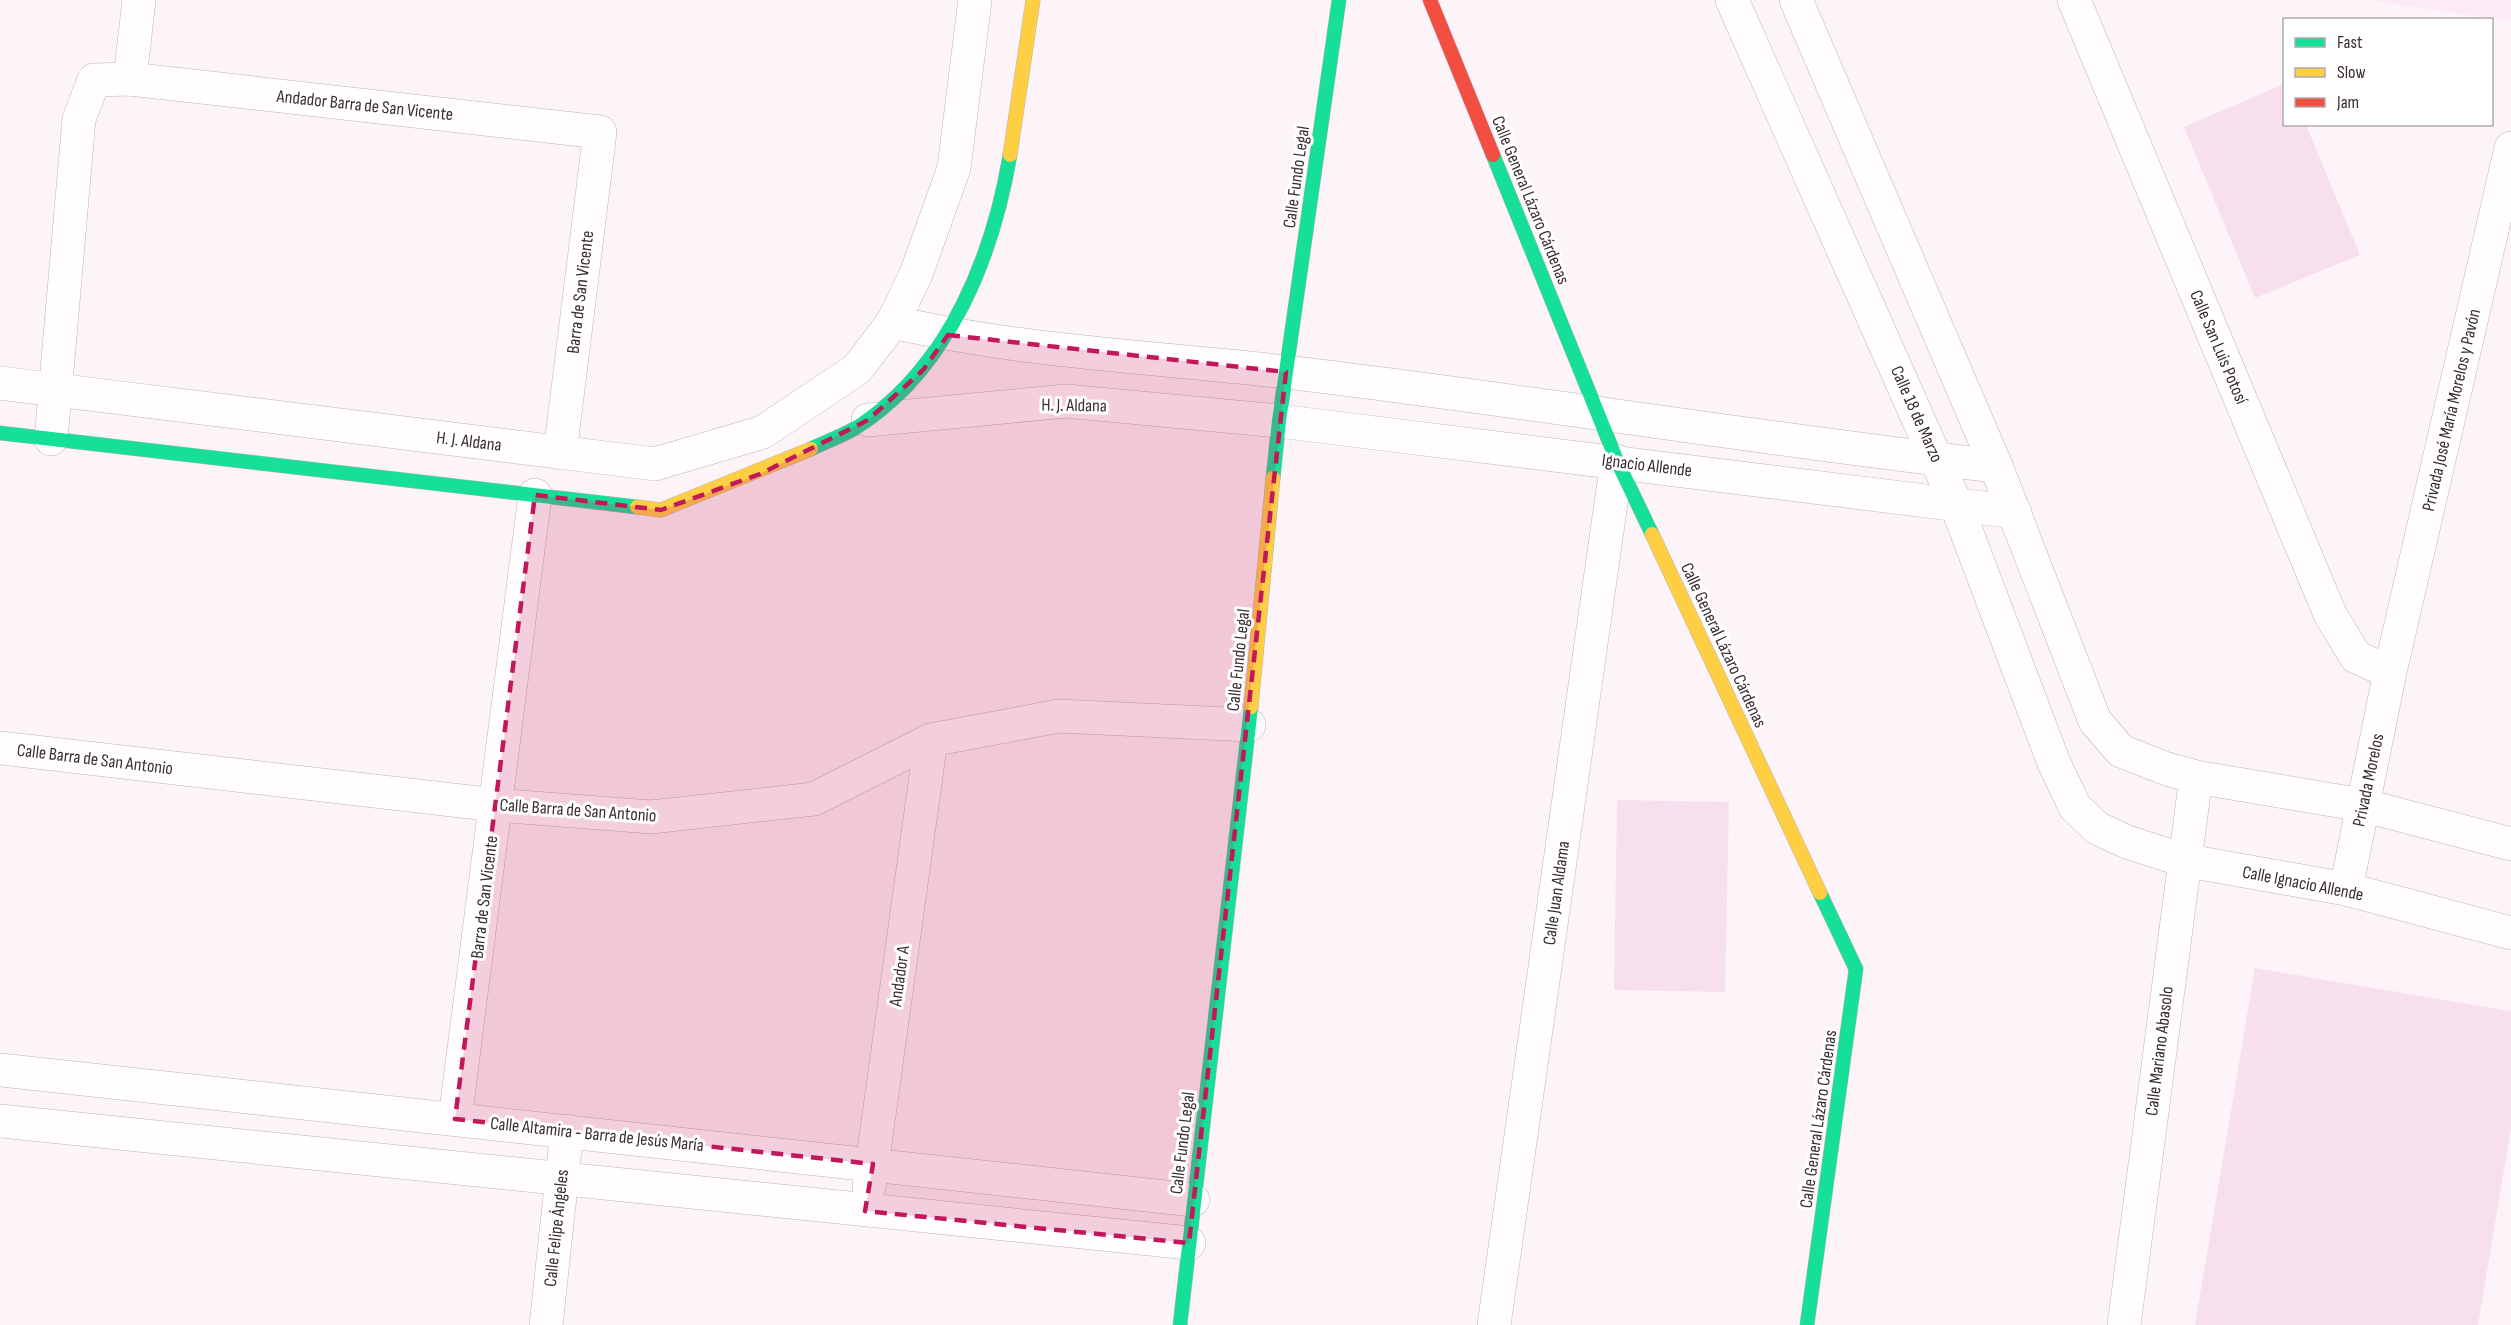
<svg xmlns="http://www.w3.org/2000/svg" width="2511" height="1325" font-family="'Sofia Sans Condensed',sans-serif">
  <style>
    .built { fill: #fceaf4 }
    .green { fill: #f7dfec }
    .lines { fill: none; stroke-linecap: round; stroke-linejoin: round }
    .street-casing { stroke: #bcb3b8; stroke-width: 34 }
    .fast-casing { stroke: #bcb3b8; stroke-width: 15 }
    .slow-casing { stroke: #bcb3b8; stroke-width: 15 }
    .jam-casing { stroke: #bcb3b8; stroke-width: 15 }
    .street { stroke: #fffdfe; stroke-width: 33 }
    .fast { stroke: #16e098; stroke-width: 14 }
    .slow { stroke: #ffcf43; stroke-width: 14 }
    .jam { stroke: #f24e42; stroke-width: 14 }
    .marked { fill: #c2185b; fill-opacity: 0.2; stroke: #c2185b; stroke-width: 4.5; stroke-dasharray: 12 8; stroke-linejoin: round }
    .labels { text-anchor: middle; stroke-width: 6; stroke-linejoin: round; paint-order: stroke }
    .street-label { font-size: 18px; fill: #3a2d35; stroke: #fff }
  </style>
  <rect width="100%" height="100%" fill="#fcf4f8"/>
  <path class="built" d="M2367 0H2511V21Z"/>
  <g class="green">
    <path d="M2284 84V124L2306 125 2360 255 2255 298 2184 127Z"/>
    <path d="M1617 800 1729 802 1725 992 1614 990Z"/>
    <path d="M2255 968 2511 1011V1128L2478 1325H2195Z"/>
  </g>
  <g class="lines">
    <defs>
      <g id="street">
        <path d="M1732 0 1956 504 2054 763 2075 807 2097 828 2127 842 2183 860 2346 889 2511 933"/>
        <path d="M1796 0 1996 466 2095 721 2121 751 2167 769 2196 777 2362 805 2511 844"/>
        <path d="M2074 0 2330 614 2356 657 2390 672"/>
        <path d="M130 79 139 0"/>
        <path d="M893 322C1022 352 1155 357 1286 372 1524 400 1759 439 1996 466"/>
        <path d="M0 383 655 464 763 432 857 369 893 322 916 274 954 168 975 0"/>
        <path d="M868 420 1066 401 1279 421 2015 512"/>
        <path d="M51 439 79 119 94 80 130 79 600 132 560 453"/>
        <path d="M0 748 496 805 651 817 814 799 931 740 1059 716 1249 725"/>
        <path d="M2346 889 2390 672 2511 148"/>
        <path d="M0 1070 1193 1200"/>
        <path d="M455 1119 535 495"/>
        <path d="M0 1121 1189 1243"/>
        <path d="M869 1187 931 740"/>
        <path d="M546 1325 567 1131"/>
        <path d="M1494 1325 1617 461"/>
        <path d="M2124 1325 2196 777"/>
      </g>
      <g id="fast">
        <path d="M1493 155 1617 461 1652 534"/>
        <path d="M0 433 637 507"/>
        <path d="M811 449C829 440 849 434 865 422 951 362 993 255 1010 155"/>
        <path d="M1273 478 1279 421 1339 0"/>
        <path d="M1180 1325 1251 707"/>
        <path d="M1807 1325 1856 969 1820 893"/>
      </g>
      <g id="slow">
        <path d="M1010 155 1033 0"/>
        <path d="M637 507 661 510 811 449"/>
        <path d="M1652 534 1820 893"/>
        <path d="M1251 707 1273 478"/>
      </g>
      <path id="jam" d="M1430 0 1493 155"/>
    </defs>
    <use href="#street" class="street-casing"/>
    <use href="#fast" class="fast-casing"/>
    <use href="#slow" class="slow-casing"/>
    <use href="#jam" class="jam-casing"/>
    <use href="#street" class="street"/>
    <use href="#fast" class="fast"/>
    <use href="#slow" class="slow"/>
    <use href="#jam" class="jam"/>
  </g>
  <path class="marked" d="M948 335 1286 372 1189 1243 865 1211 873 1164 455 1119 535 495 661 510 760 474 868 420 923 370Z"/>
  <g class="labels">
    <g class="street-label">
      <text transform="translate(365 105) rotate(6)" y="6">Andador Barra de San Vicente</text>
      <text transform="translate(1296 177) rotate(-82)" y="6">Calle Fundo Legal</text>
      <text transform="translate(1531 200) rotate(68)" y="6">Calle General Lázaro Cárdenas</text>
      <text transform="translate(580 292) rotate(-83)" y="6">Barra de San Vicente</text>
      <text transform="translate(2219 347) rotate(67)" y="6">Calle San Luis Potosí</text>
      <text transform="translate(1074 405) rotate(1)" y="6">H. J. Aldana</text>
      <text transform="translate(2451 410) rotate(-77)" y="6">Privada José María Morelos y Pavón</text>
      <text transform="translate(1917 414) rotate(66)" y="6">Calle 18 de Marzo</text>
      <text transform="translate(469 441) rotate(7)" y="6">H. J. Aldana</text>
      <text transform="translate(1647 465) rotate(7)" y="6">Ignacio Allende</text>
      <text transform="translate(1724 645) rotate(65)" y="6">Calle General Lázaro Cárdenas</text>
      <text transform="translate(1238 660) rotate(-84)" y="6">Calle Fundo Legal</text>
      <text transform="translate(95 759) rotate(7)" y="6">Calle Barra de San Antonio</text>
      <text transform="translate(2368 780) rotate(-78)" y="6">Privada Morelos</text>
      <text transform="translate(578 810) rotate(4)" y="6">Calle Barra de San Antonio</text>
      <text transform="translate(2303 883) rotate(11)" y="6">Calle Ignacio Allende</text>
      <text transform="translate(1556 893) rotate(-82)" y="6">Calle Juan Aldama</text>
      <text transform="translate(484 897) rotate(-83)" y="6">Barra de San Vicente</text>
      <text transform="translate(899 976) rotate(-82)" y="6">Andador A</text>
      <text transform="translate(2159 1051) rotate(-83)" y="6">Calle Mariano Abasolo</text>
      <text transform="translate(1818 1119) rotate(-82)" y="6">Calle General Lázaro Cárdenas</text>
      <text transform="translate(597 1134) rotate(6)" y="6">Calle Altamira - Barra de Jesús María</text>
      <text transform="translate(1182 1143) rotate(-83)" y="6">Calle Fundo Legal</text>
      <text transform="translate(556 1228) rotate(-84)" y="6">Calle Felipe Ángeles</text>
    </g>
  </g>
  <rect x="2283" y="18" width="210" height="108" fill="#ffffff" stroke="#b0abae" stroke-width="1.5"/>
  <rect x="2295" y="38" width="30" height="9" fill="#16e098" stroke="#b0abae" stroke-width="1.5"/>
  <text x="2337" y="48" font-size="18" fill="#3a2d35">Fast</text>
  <rect x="2295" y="68" width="30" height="9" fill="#ffcf43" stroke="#b0abae" stroke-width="1.5"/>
  <text x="2337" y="78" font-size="18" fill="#3a2d35">Slow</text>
  <rect x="2295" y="98" width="30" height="9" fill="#f24e42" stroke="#b0abae" stroke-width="1.5"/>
  <text x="2337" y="108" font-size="18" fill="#3a2d35">Jam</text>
</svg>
